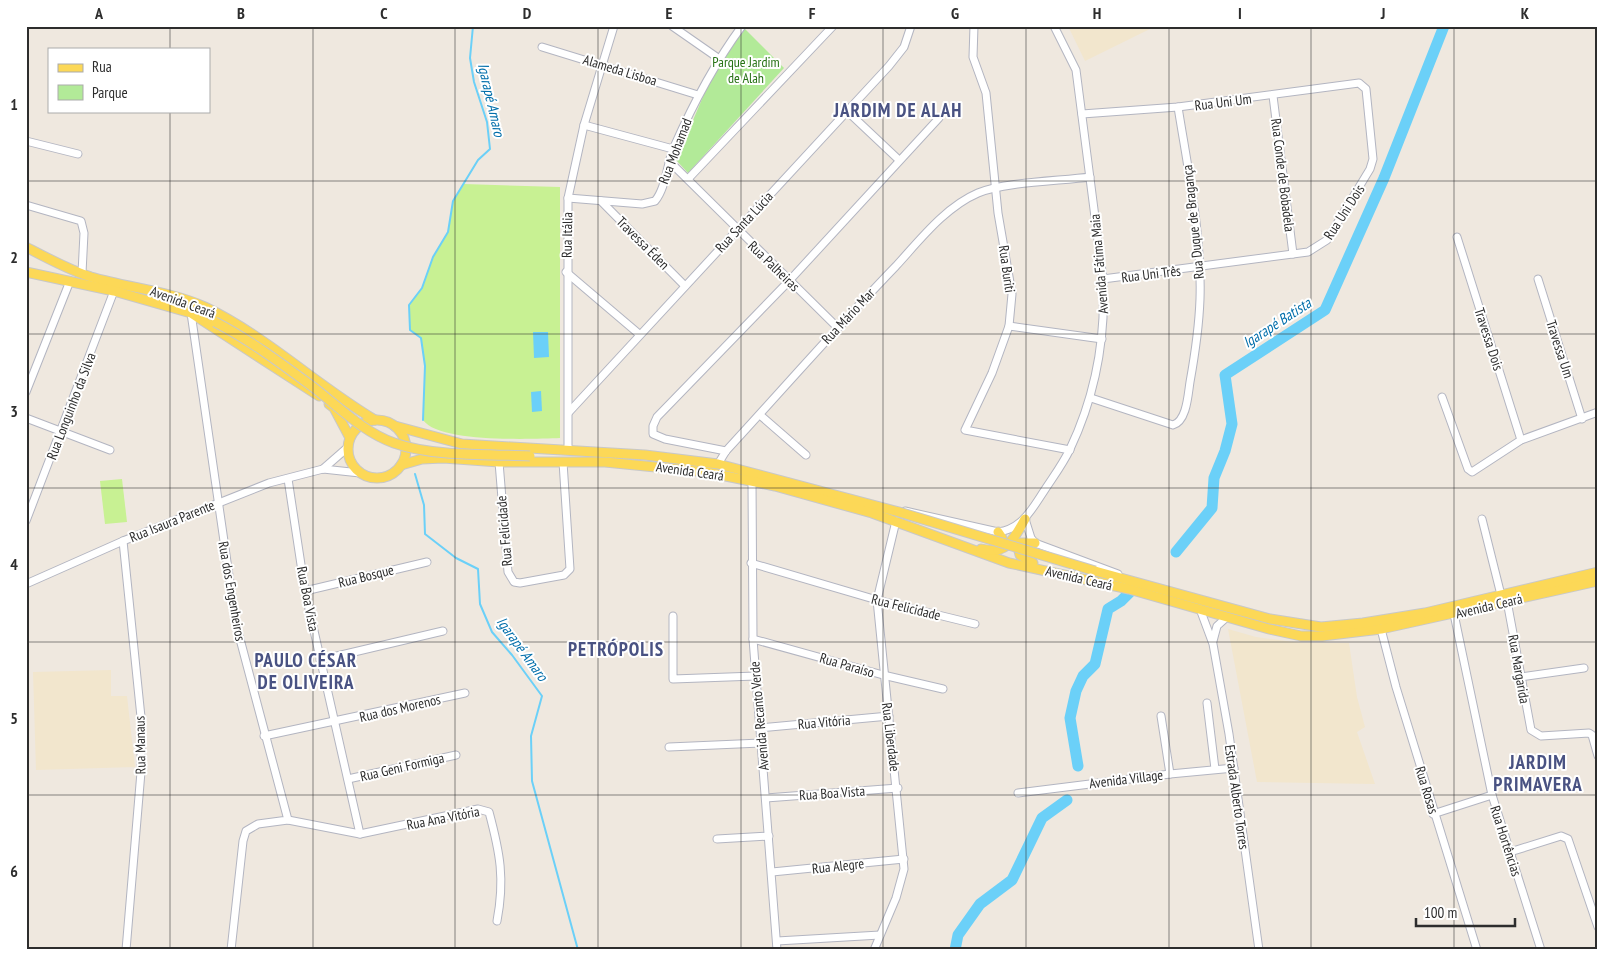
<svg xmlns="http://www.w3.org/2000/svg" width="1624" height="976" font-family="'PT Sans Narrow',sans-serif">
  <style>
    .education { fill: #f2e6cd }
    .green { fill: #b2ea98 }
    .pitch { fill: #c8f193 }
    .water { fill: #6bd0f8 }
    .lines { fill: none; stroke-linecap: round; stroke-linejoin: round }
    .stream { stroke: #6bd0f8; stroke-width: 2 }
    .river { stroke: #6bd0f8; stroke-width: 11 }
    .minor-casing { stroke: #b3b5c1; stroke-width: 9 }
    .major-casing { stroke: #c8c8c8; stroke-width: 11 }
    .minor { stroke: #fff; stroke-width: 7 }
    .major { stroke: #fcd857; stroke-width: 9 }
    .major-bridge-casing { stroke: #c8c8c8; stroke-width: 11; stroke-linecap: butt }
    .major-bridge { stroke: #fcd857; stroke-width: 9 }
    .grid { fill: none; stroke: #2d2d2d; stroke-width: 1; stroke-opacity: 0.55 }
    .labels { text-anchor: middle; stroke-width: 4; stroke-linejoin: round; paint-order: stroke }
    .park-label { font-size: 14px; fill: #277215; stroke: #fff }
    .street-label { font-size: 14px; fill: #2d2d2d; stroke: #fff }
    .water-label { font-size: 15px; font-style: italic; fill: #036fab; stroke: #fff }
    .district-label { font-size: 19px; font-weight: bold; letter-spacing: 1px; fill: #495282; stroke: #fff }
    .neatline { fill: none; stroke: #2d2d2d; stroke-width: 2 }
    .grid-label { font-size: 16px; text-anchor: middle; font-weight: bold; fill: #2d2d2d }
  </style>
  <rect width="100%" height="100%" fill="#efe8df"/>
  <g class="education">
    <path d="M1068 26H1156L1085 61Z"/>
    <path d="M1228 629 1256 637 1301 643H1349L1357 697 1365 727 1357 732 1375 784 1257 782Z"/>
    <path d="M111 670V696H127L135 767 36 770 33 672Z"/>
  </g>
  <path class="green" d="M745 29 784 68 688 173 676 160 705 92 722 59Z"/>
  <g class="pitch">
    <path d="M464 184 560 187V438C531 439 439 443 423 420L425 366 421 338 410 330 409 305 422 288 433 257 448 232 453 201Z"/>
    <path d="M122 479 127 522 105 524 100 481Z"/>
  </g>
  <g class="water">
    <path d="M533 332H548L549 357 534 358Z"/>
    <path d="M541 391 542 411 532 412 531 392Z"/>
  </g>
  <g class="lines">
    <g class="stream">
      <path d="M423 420 425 366 421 338 410 330 409 305 422 288 433 257 448 232 453 201 478 160 490 149 487 122 474 82 470 58 473 26"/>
      <path d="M415 474 424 505 425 534 456 558 478 569 480 604 492 632 512 655 542 696 531 736 532 781 578 950"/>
    </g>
    <g class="river">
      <path d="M1176 552 1212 508 1214 478 1225 451 1232 424 1225 375 1325 310 1384 178 1444 26"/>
      <path d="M1078 766 1070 718 1076 691 1083 676 1095 664 1108 609 1121 601 1132 590"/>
      <path d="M955 950 958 935 980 904 1012 880 1042 818 1067 800"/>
    </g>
    <defs>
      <g id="minor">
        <path d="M672 26 718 58"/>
        <path d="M974 26 973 57 986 93 998 213 1012 294 1009 326 992 373 965 430 1070 450"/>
        <path d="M542 47 698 95"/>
        <path d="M1273 96 1293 254"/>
        <path d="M847 111 899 160"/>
        <path d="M1082 114 1178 107 1359 83 1366 89 1373 159 1370 169 1327 240 1308 252 1103 279"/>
        <path d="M584 125 673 149"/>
        <path d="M26 141 78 154"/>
        <path d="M669 161 837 327"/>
        <path d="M688 179 833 26"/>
        <path d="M568 198 642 204 655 201C666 188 667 163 674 147 693 104 714 64 742 26"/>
        <path d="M601 201 685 286"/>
        <path d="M26 205 81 221 84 233 82 273"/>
        <path d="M1457 237 1521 440"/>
        <path d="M566 272 639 334"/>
        <path d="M1538 279 1582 419"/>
        <path d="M191 313 236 624 288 820 258 824 246 831 243 841 231 950"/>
        <path d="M1009 326 1102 339"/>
        <path d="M26 392 70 281"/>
        <path d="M1442 397 1468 469 1472 472 1521 440 1598 412"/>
        <path d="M1091 398 1173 425C1187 421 1188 394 1190 382 1195 354 1199 327 1200 299 1202 235 1188 170 1178 107"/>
        <path d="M569 412 889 66 904 47 911 26"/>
        <path d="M760 415 806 455"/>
        <path d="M26 418 110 450"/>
        <path d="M568 450V198L584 125 614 26"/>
        <path d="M726 451 665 439 653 434V426L657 417 789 281 939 118"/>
        <path d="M499 462 508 572 514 582 520 583 564 575 570 569 563 462"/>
        <path d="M718 464 726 451C783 389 838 326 896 266 919 241 945 207 978 193 1004 182 1060 181 1090 177"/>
        <path d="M323 469 347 448"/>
        <path d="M288 479 305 591 360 834"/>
        <path d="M752 481 753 639 777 950"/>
        <path d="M905 511 998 532C1022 529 1032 509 1044 491 1053 477 1063 464 1070 449 1096 394 1106 339 1103 279L1076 70 1054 26"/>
        <path d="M1025 519 1031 538 1035 543 1118 574"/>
        <path d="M1482 519 1501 595"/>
        <path d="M26 521 114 291"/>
        <path d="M123 541 141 717V772L126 950"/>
        <path d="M751 563 877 600 975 624"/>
        <path d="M26 584 123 541 269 483 323 469 360 473"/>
        <path d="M305 591 427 562"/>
        <path d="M1507 601 1531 730 1541 736 1589 733 1592 735 1598 756"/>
        <path d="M1200 609 1213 644 1229 734 1259 950"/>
        <path d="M1454 614 1492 795 1541 950"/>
        <path d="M673 616V679L756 676"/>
        <path d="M1381 629 1396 687 1477 950"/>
        <path d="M753 639 883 675 943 689"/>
        <path d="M1213 641 1217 626 1227 617"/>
        <path d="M320 660 443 631"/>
        <path d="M1521 677 1584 668"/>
        <path d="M1207 703 1215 769"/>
        <path d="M1161 716 1170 774"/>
        <path d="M759 728 889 716"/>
        <path d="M264 736 465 693"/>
        <path d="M669 747 761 743"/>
        <path d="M348 779 456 755"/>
        <path d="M1018 793 1170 774 1234 768"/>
        <path d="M766 798 898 788"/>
        <path d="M1433 814 1492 795"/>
        <path d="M288 820 360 834 478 809 489 812C500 853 505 879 497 921"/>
        <path d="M717 839 769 836"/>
        <path d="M1510 852 1561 836 1568 839 1598 927"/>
        <path d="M772 872 904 859"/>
        <path d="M777 941 880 935"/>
        <path d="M874 950 896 898 904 869 877 600 896 521"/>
      </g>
      <g id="major">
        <path d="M26 247C47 258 69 270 91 277 129 288 169 291 205 307 266 336 316 385 375 420"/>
        <path d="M26 272 114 291 191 313 319 396"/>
        <path d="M329 404 334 408 350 438"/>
        <circle cx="377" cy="449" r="29"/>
        <path d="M395 426 462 444 645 455 718 464 899 512"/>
        <path d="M401 465 422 459 443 458 499 462H605L706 472 775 486 872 513 1009 563 1129 589 1269 629 1301 636H1322L1381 629 1598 581"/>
        <path d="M981 549C1007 555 1013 540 1025 519"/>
        <path d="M998 550 1002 538 998 532"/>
        <path d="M1033 563 1020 555 1018 547 1020 543H1035"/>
        <path d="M1095 571 1270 619 1321 627 1363 623 1425 613 1598 572"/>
      </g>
    </defs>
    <use href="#minor" class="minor-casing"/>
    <use href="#major" class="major-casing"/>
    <use href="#minor" class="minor"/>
    <use href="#major" class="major"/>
    <defs>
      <g id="major-bridge">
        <path d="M215 322C250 340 282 364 313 387 339 407 363 432 394 443 434 457 488 454 530 456"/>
        <path d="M899 512 1095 571"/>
      </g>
    </defs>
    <use href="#major-bridge" class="major-bridge-casing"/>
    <use href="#major-bridge" class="major-bridge"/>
  </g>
  <path class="grid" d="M170 26V49M313 26V950M455 26V950M598 26V950M741 26V950M883 26V950M1026 26V950M1169 26V950M1311 26V950M1454 26V950M170 111V950M26 181H1598M26 334H1598M26 488H1598M26 642H1598M26 795H1598"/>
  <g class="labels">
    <g class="park-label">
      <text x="746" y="67">Parque Jardim<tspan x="746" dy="16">de Alah</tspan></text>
    </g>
    <g class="street-label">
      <text transform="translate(620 70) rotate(17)" y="5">Alameda Lisboa</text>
      <text transform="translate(1223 102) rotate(-7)" y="5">Rua Uni Um</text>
      <text transform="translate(675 151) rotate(-69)" y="5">Rua Mohamad</text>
      <text transform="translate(1283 175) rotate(83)" y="5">Rua Conde de Bobadela</text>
      <text transform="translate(1344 212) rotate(-57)" y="5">Rua Uni Dois</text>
      <text transform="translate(744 222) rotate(-47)" y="5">Rua Santa Lúcia</text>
      <text transform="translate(1193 222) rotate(-96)" y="5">Rua Duque de Bragança</text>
      <text transform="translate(567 235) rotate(-89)" y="5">Rua Itália</text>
      <text transform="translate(643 243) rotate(45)" y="5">Travessa Éden</text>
      <text transform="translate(1099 264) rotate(-95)" y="5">Avenida Fátima Maia</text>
      <text transform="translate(774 266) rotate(44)" y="5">Rua Palheiras</text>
      <text transform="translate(1007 269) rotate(82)" y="5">Rua Buriti</text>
      <text transform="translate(1151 274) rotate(-7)" y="5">Rua Uni Três</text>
      <text transform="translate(183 302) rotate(20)" y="5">Avenida Ceará</text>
      <text transform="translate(848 316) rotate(-47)" y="5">Rua Mário Mar</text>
      <text transform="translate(1489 339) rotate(72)" y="5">Travessa Dois</text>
      <text transform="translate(1560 349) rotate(72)" y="5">Travessa Um</text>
      <text transform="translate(71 406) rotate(-69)" y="5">Rua Longuinho da Silva</text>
      <text transform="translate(690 471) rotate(8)" y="5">Avenida Ceará</text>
      <text transform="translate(172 521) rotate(-22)" y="5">Rua Isaura Parente</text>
      <text transform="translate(504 531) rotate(-95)" y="5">Rua Felicidade</text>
      <text transform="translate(366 576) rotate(-14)" y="5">Rua Bosque</text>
      <text transform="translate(1079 578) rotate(13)" y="5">Avenida Ceará</text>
      <text transform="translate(232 591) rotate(80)" y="5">Rua dos Engenheiros</text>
      <text transform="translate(308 599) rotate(79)" y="5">Rua Boa Vista</text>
      <text transform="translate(1489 606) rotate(-13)" y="5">Avenida Ceará</text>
      <text transform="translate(906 607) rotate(14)" y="5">Rua Felicidade</text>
      <text transform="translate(847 665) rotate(16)" y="5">Rua Paraíso</text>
      <text transform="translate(1519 669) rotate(80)" y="5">Rua Margarida</text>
      <text transform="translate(400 708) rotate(-13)" y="5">Rua dos Morenos</text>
      <text transform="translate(759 716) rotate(-95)" y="5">Avenida Recanto Verde</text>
      <text transform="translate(824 722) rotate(-5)" y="5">Rua Vitória</text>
      <text transform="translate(891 737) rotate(83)" y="5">Rua Liberdade</text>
      <text transform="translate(140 745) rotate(-91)" y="5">Rua Manaus</text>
      <text transform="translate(402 767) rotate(-13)" y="5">Rua Geni Formiga</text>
      <text transform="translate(1126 779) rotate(-7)" y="5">Avenida Village</text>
      <text transform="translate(1427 790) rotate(73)" y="5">Rua Rosas</text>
      <text transform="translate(832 793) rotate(-4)" y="5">Rua Boa Vista</text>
      <text transform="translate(1237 797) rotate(82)" y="5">Estrada Alberto Torres</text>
      <text transform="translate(443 818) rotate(-11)" y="5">Rua Ana Vitória</text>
      <text transform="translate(1506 841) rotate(72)" y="5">Rua Hortências</text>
      <text transform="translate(838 866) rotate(-6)" y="5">Rua Alegre</text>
    </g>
    <g class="water-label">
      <text transform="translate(491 100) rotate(77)" y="5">Igarapé Amaro</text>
      <text transform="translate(1277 323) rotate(-33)" y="5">Igarapé Batista</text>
      <text transform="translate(522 649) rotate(54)" y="5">Igarapé Amaro</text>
    </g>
    <g class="district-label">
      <text x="898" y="117">JARDIM DE ALAH</text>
      <text x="616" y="656">PETRÓPOLIS</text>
      <text x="306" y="667">PAULO CÉSAR<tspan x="306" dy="22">DE OLIVEIRA</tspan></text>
      <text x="1538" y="769">JARDIM<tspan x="1538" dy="22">PRIMAVERA</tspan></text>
    </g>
  </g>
  <rect width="1624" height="976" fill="none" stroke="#ffffff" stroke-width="55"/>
  <rect x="48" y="48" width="162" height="65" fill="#ffffff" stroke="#ababab"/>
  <rect x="58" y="64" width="25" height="8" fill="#fcd857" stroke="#ababab"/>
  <text x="92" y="72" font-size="15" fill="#2d2d2d">Rua</text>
  <rect x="58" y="85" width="25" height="15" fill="#b2ea98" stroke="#ababab"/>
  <text x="92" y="98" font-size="15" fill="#2d2d2d">Parque</text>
  <path d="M1416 918v8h99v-8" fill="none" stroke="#2d2d2d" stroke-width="2.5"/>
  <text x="1424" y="918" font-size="15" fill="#2d2d2d" stroke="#ffffff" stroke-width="4" paint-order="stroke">100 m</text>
  <rect x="28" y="28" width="1568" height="920" class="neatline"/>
  <g class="grid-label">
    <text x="99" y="19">A</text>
    <text x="241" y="19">B</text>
    <text x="384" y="19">C</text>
    <text x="527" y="19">D</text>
    <text x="669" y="19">E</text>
    <text x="812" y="19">F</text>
    <text x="955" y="19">G</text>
    <text x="1097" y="19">H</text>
    <text x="1240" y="19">I</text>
    <text x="1383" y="19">J</text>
    <text x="1525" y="19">K</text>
    <text x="14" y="110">1</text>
    <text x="14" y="263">2</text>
    <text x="14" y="417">3</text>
    <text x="14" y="570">4</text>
    <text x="14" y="724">5</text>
    <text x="14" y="877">6</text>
  </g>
</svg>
